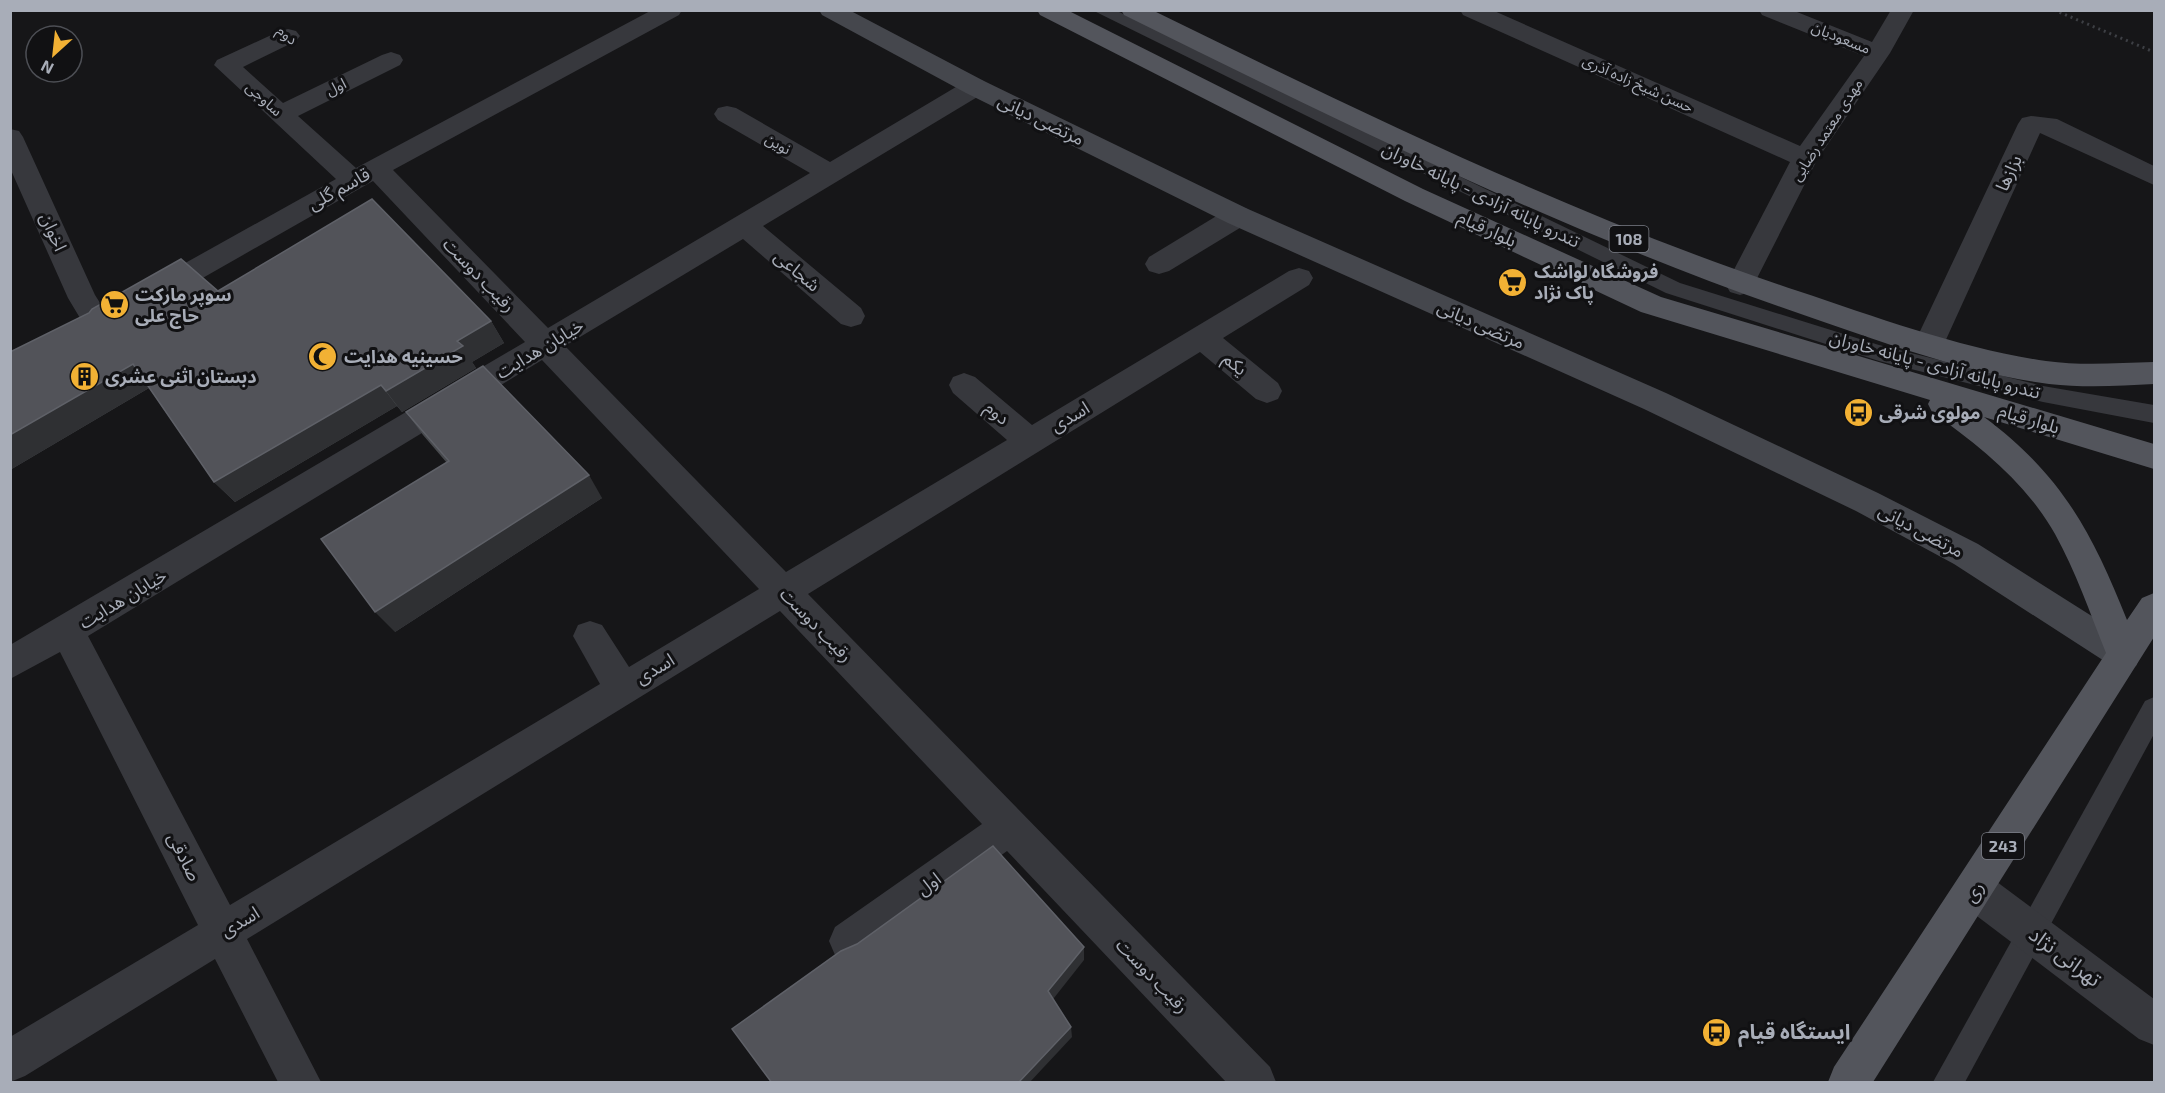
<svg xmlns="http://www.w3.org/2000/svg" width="2165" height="1093" font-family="'Exo 2','Noto Sans Arabic',sans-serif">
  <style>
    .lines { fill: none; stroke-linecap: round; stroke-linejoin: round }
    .path { stroke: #3d3f44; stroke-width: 3; stroke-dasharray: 2 4; stroke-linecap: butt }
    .lane { fill: #37383d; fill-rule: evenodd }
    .street { fill: #37383d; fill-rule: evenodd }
    .secondary { fill: #45474d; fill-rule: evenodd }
    .primary { fill: #53555c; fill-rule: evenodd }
    .wall { fill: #47494d }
    .shaded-wall { fill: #2f3033 }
    .building { fill: #525359; stroke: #5f6168; stroke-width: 1.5 }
    .labels { text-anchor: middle; stroke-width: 6; stroke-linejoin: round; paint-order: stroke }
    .far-street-label { font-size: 15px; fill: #a8adb8; stroke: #111113 }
    .shield { fill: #111113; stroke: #7b7e86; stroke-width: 1.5 }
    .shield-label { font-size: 16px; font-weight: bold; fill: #a8adb8 }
    .street-label { font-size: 18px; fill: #a8adb8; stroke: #111113 }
    .poi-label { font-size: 18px; font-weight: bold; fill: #a8adb8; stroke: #111113; text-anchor: start }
    .near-street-label { font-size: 21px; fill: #a8adb8; stroke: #111113 }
    .near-poi-label { font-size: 21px; font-weight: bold; fill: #a8adb8; stroke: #111113; text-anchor: start }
  </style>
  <rect width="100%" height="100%" fill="#161618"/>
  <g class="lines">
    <path class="path" d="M2054 10 2154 52"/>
    <g class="lane">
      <path d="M1092 10H1115L1680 283 1879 345 2043 386 2154 405V423L2043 402 1879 361 1666 293Z"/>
      <path d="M2154 697V734L1965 1082H1933L2145 701Z"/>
    </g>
    <g class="street">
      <path d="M652 10H682L679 15 393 170 548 328 810 173 718 120 714 114 718 108 727 106 736 108 830 162 966 81 975 79 984 81 987 87 984 93 763 226 861 308 865 316 861 324 851 327 841 324 743 239 565 346 786 572 1007 440 953 393 949 385 953 377 964 373 975 377 1032 425 1289 271 1299 268 1309 271 1313 278 1309 285 1223 338 1278 383 1282 391 1278 399 1267 403 1256 399 1200 352 808 594 1270 1067 1276 1082H1226L1007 851 863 955 849 961 835 955 829 941 835 927 982 824 780 611 247 939 321 1082H278L215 959 25 1076 10 1082V1037L198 925 60 652 10 679V645L525 342 373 181 164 300 154 303 144 300 140 293 144 286 336 179 214 65 217 60 280 31 288 29 296 31 300 36 296 41 243 67 283 103 382 55 391 52 400 55 403 60 400 65 298 116 356 168ZM542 360 759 589 629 667 602 625 590 621 578 625 573 636 600 684 230 905 88 636Z"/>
      <path d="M1460 10H1492L1800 146 1864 56 1762 15 1759 10H1792L1872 42 1891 10H1914L1890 53 1817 160 1750 292 1740 295 1730 292 1726 285 1790 162 1463 15Z"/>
      <path d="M2031 116 2057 119 2154 166V185L2040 133 1944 344 1939 352 1929 355 1919 352 1914 344 2018 124 2022 118Z"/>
      <path d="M10 129 19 131 23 137 95 295 114 325 109 333 99 336 89 333 68 298 10 168Z"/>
      <path d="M1238 207 1248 209 1252 216 1248 223 1169 271 1159 274 1149 271 1145 264 1149 257 1228 209Z"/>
      <path d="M1975 871 1989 876 2154 999V1045L2139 1039 1961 904 1955 890 1961 876Z"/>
    </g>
    <path class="secondary" d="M819 10H849L984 81 1248 209 1666 393 1878 493 1978 544 2136 644 2141 655 2136 666 2124 670 2112 666 1954 564 1856 511 1644 409 1228 223 966 93 822 15Z"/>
    <g class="primary">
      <path d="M1037 10H1067L1423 189 1661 297 2154 444V469L1984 417C2061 474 2092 532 2127 620L2142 598 2154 593V637L1873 1082H1828L1834 1067 2106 653C2090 613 2076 572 2055 534 2026 483 1980 446 1932 412L1928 404 1930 400 1641 312 1405 201 1040 15Z"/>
      <path d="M1121 10H1152C1363 113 1575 217 1798 291 1879 318 1962 349 2046 361 2082 366 2118 363 2154 362V384C2120 386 2084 388 2049 384 1964 373 1879 341 1798 313 1565 233 1345 124 1124 15Z"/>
    </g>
  </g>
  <g class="wall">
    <path d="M218 291 491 321 504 343 472 362 476 368 402 412 397 406 235 502 214 482 149 388 10 470V352Z"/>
    <path d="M406 412 602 498 395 632 447 463 423 435Z"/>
  </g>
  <g class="shaded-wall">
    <path d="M491 321 504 343 472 362 476 368 402 412 386 391 457 341Z"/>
    <path d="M133 364 154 385 10 470V435Z"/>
    <path d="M381 385 397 406 235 502 214 482Z"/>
    <path d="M589 475 602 498 395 632 375 612Z"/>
    <path d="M1084 947V960L1050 1003 1048 991Z"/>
    <path d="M1071 1027 1072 1037 1029 1083H1018Z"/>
  </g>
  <g class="building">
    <path d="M372 199 491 321 457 341 463 346 386 391 381 385 214 482 133 364 10 435V352L89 313 92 309 181 259 218 291Z"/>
    <path d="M483 366 589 475 375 612 321 539 449 461 406 412Z"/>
    <path d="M993 846 1084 947 1048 991 1071 1027 1018 1083H772L732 1029 841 951 857 944Z"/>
  </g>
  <defs>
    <symbol id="supermarket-disc" viewBox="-11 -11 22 22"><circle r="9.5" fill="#f2b134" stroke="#111113"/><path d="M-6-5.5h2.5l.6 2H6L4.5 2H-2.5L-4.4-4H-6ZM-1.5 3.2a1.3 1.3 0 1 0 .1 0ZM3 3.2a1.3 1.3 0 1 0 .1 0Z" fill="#111"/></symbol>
    <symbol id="mosque-disc" viewBox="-11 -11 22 22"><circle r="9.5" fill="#f2b134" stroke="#111113"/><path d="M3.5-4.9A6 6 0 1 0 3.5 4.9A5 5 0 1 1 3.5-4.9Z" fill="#111"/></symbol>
    <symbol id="building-disc" viewBox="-11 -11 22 22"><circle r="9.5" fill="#f2b134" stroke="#111113"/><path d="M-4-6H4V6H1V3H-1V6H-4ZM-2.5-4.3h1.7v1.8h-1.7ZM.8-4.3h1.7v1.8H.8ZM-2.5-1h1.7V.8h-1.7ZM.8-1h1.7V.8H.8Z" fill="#111"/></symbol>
    <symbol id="bus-disc" viewBox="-11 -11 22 22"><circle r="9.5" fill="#f2b134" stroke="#111113"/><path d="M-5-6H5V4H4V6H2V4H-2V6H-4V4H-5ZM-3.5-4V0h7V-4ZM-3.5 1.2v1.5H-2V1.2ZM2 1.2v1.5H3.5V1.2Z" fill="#111"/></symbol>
  </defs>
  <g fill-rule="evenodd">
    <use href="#supermarket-disc" x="1496" y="266" width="33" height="33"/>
    <use href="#supermarket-disc" x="98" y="288" width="33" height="33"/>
    <use href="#mosque-disc" x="306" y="340" width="33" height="33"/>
    <use href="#building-disc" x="68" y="360" width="33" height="33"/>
    <use href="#bus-disc" x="1842" y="396" width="33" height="33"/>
    <use href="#bus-disc" x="1700" y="1016" width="33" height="33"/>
  </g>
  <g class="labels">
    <g class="far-street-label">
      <text transform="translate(287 35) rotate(40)" y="5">دوم</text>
      <text transform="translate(1841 38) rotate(22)" y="5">مسعودیان</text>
      <text transform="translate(1638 84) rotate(24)" y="5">حسن شیخ زاده آذری</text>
      <text transform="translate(336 87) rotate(-26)" y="5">اول</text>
      <text transform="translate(264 99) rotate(42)" y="5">ساوجی</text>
      <text transform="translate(1827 130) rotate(-57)" y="5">مهدی معتمد رضایی</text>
      <text transform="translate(778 144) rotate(30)" y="5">نوین</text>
    </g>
    <g class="shield">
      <rect x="1609.5" y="226" width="39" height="26" rx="4.5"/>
      <rect x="1982" y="833" width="42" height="26" rx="4.5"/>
    </g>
    <g class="shield-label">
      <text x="1629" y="245">108</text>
      <text x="2003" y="852">243</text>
    </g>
    <g class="street-label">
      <text transform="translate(1041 120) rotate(26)" y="6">مرتضی دیانی</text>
      <text transform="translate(2009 173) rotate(-65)" y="6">بزازها</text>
      <text transform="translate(339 189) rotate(-29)" y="6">قاسم گلی</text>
      <text transform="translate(1481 195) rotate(26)" y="6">تندرو پایانه آزادی - پایانه خاوران</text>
      <text transform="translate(1487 229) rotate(25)" y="6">بلوار قیام</text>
      <text transform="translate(53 232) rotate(66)" y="6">اخوان</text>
      <text transform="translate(797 271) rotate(40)" y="6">شجاعی</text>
      <text transform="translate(479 275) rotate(46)" y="6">رقیب دوست</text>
      <text transform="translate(1481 325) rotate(24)" y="6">مرتضی دیانی</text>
      <text transform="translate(540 349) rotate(-31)" y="6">خیابان‌ هدایت</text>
      <text transform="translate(1235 364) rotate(40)" y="6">یکم</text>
      <text transform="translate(1935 365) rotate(15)" y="6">تندرو پایانه آزادی - پایانه خاوران</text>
      <text transform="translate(997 413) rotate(40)" y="6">دوم</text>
      <text transform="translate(1070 417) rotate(-31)" y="6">اسدی</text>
      <text transform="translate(2029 419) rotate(17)" y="6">بلوار قیام</text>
      <text transform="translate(1921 531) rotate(28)" y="6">مرتضی دیانی</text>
      <text transform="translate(123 599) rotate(-31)" y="6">خیابان‌ هدایت</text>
      <text transform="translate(816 625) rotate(46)" y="6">رقیب دوست</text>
      <text transform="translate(655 669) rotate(-31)" y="6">اسدی</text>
      <text transform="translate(184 857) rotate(63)" y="6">صادقی</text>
      <text transform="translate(929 884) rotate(-36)" y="6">اول</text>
      <text transform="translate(1974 892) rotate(-57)" y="6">ری</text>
      <text transform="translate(240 922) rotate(-31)" y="6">اسدی</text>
      <text transform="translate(1152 976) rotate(46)" y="6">رقیب دوست</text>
    </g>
    <g class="poi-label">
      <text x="1534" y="278">فروشگاه لواشک<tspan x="1534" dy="21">پاک نژاد</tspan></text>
      <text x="135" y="301">سوپر مارکت<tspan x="135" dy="21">حاج علی</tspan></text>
      <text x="344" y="363">حسینیه هدایت</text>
      <text x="105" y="383">دبستان اثنی عشری</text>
      <text x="1879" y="419">مولوی شرقی</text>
    </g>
    <g class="near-street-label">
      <text transform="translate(2065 957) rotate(37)" y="7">تهرانی نژاد</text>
    </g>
    <g class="near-poi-label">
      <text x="1738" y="1039">ایستگاه قیام</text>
    </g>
  </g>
  <rect width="2165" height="1093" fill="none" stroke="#a8adb8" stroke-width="24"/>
  <g transform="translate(54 54) rotate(207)"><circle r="28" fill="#111113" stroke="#4d4f55" stroke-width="1.5"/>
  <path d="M0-4.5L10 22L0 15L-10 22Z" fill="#f2b134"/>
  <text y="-9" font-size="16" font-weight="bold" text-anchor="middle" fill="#a8adb8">N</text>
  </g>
</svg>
